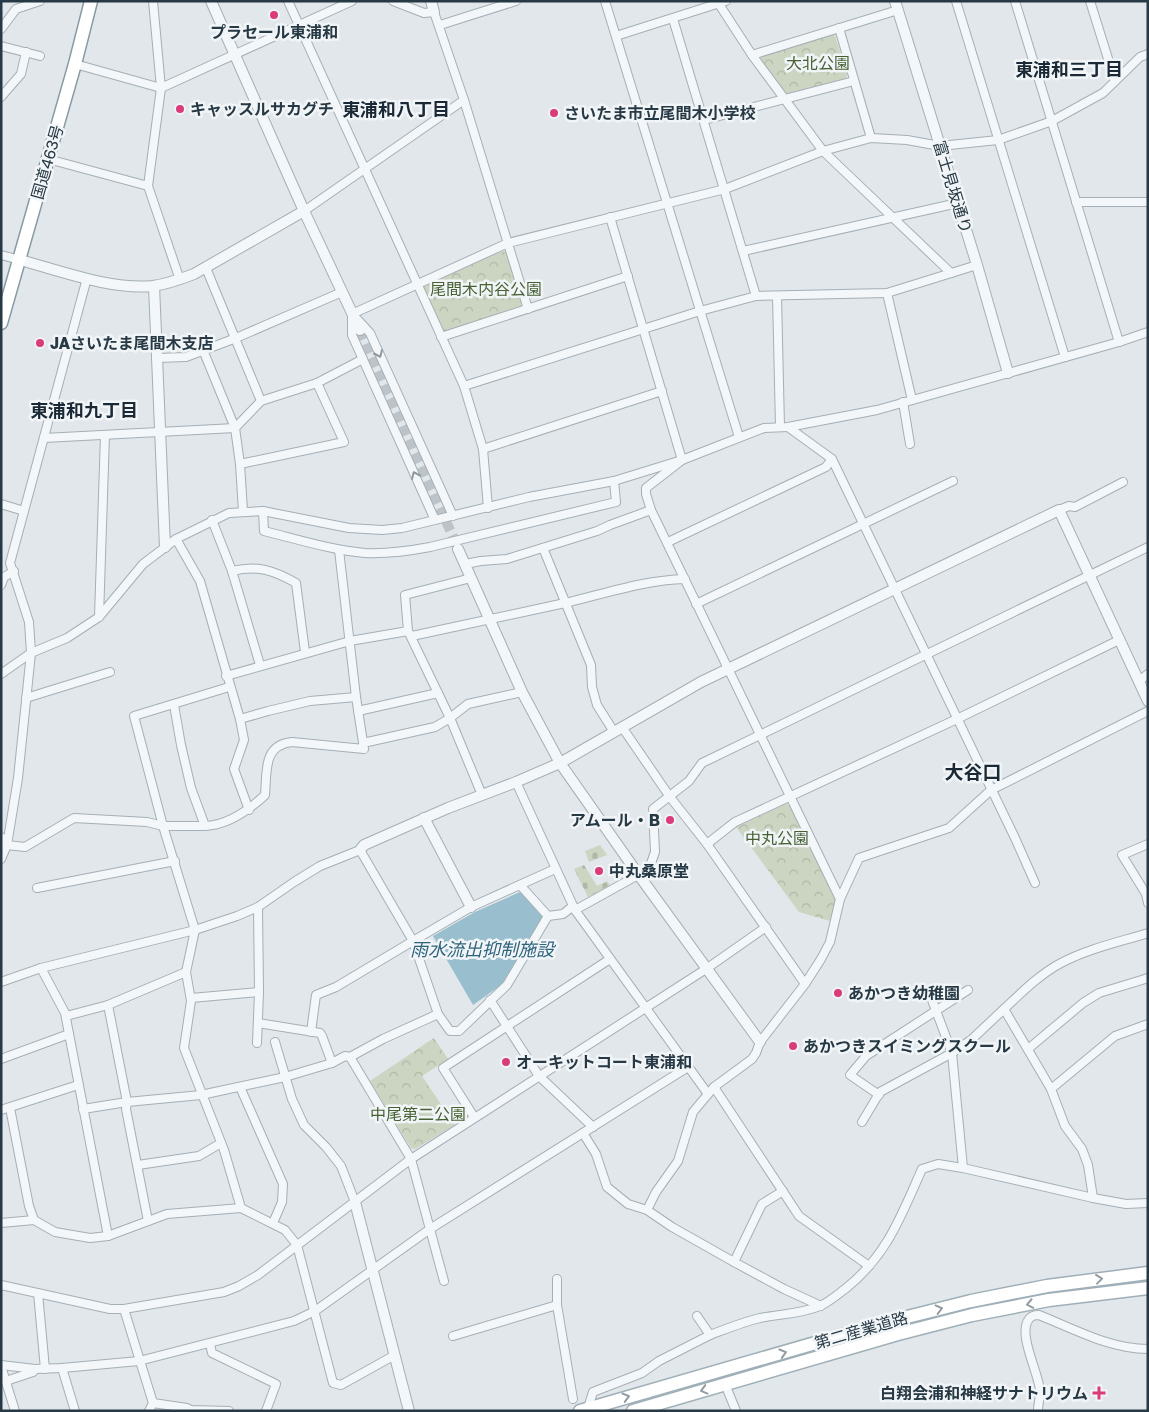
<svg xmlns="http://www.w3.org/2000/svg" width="1149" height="1412" font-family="'Golos Text','Noto Sans JP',sans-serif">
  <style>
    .cemetery { fill: url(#cemetery-stones) }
    .park { fill: url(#park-crowns) }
    .water { fill: #99bfce }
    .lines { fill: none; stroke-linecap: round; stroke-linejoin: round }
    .tertiary-tunnel { stroke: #bcc4ca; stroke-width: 10; stroke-dasharray: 10 5; stroke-linecap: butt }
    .minor-casing { stroke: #a5afb6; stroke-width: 10 }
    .tertiary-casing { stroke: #a5afb6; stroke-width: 12 }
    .primary-casing { stroke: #9fafb8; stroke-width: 15 }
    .trunk-casing { stroke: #8799a3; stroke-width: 15 }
    .minor { stroke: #f4f7f9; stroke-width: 8 }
    .tertiary { stroke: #f4f7f9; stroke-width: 10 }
    .primary { stroke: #fff; stroke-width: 12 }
    .trunk { stroke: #fff; stroke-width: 12 }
    .oneway { stroke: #8e989e }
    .oneway2 { stroke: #939ca2 }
    .poi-dot { fill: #da3b7a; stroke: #f1f5f8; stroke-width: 2 }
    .labels { text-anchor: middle; stroke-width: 5; stroke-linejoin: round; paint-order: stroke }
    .poi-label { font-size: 16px; font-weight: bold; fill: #273944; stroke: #f1f5f8; text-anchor: start }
    .park-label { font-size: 16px; fill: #476133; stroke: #f1f5f8 }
    .street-label { font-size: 16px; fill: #273944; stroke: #f1f5f8 }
    .neighbourhood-label { font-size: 18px; font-weight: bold; fill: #1a2935; stroke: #f1f5f8 }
    .water-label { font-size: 18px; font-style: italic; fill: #2e637c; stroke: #f1f5f8 }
    .quarter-label { font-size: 19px; font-weight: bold; fill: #1a2935; stroke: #f1f5f8 }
  </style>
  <defs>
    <pattern id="cemetery-stones" width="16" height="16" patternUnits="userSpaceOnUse" patternTransform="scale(1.25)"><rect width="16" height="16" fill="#cbd5c1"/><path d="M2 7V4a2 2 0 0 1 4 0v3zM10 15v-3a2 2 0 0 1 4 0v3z" fill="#aeb8a7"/></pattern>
    <pattern id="park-crowns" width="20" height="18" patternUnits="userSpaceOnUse" patternTransform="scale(1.25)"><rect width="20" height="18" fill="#cbd5c1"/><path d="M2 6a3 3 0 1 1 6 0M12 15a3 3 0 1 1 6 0" fill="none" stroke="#aeb8a7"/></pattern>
  </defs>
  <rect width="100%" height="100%" fill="#e1e7eb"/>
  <g class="cemetery">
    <path d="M600 845 607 855 589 862 585 851Z"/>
    <path d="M584 865 597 886 607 881 610 885 588 897 574 869Z"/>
  </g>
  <g class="park">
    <path d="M832 34 835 36 847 73 846 80 787 94 761 60V57Z"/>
    <path d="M501 251 506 252 522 303 521 307 446 332 442 330 423 291 424 286Z"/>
    <path d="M785 804 790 805 836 900 830 921 799 912 736 827Z"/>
    <path d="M434 1038 448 1059 422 1076 455 1125 415 1149 411 1148 370 1081Z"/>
  </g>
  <path class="water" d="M520 892 543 917 504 983 473 1005 433 936 475 912Z"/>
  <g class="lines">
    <path class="tertiary-tunnel" d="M360 330 458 548"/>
    <defs>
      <g id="minor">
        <path d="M153 1 161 88 148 186 180 280"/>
        <path d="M288 1 464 386 483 449 488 508"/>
        <path d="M393 1 424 13 434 12 464 100 528 309"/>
        <path d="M605 1 739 437"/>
        <path d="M717 1 752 55 823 151 951 273"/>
        <path d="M956 1 1065 357"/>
        <path d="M1015 1 1119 342"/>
        <path d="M1090 1 1115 81"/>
        <path d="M673 19 756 296"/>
        <path d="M440 25 516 1"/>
        <path d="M839 28 871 138"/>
        <path d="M1 29 16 9 40 1"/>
        <path d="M616 36 726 1"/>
        <path d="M1 46 40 56"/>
        <path d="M752 55 898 10"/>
        <path d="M75 64 161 88 352 1"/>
        <path d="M1 97 21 74 26 52"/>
        <path d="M704 120 854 81"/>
        <path d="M48 159 148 186"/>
        <path d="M1076 202H1148"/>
        <path d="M304 211 464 100"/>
        <path d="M610 217 682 460 646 488V494L651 510 840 899"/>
        <path d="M743 251 958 203"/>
        <path d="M1 255 20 260"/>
        <path d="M206 268 261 401"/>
        <path d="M887 293 912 400"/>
        <path d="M777 296 780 427"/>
        <path d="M352 314 508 243 725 189 823 151 871 138 907 140 940 146 998 140 1052 121 1103 93 1140 57 1148 54"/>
        <path d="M352 316V335L435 520"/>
        <path d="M357 319 370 333 453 516"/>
        <path d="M441 337 628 276"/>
        <path d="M203 350 235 428 240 464 243 511"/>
        <path d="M157 358 186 357 236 338 342 292"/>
        <path d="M464 386 700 311 756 296 887 293 977 265"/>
        <path d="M903 402 910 444"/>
        <path d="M788 427 832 459 1015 838 1035 883"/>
        <path d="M44 438 235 428 261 401 317 383 363 359"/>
        <path d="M483 449 662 391"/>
        <path d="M240 464 344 442 317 383"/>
        <path d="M1 504 24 511"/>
        <path d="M1059 510 1069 506 1075 507 1123 482"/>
        <path d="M263 511 264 531C297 539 331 550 365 553 387 554 409 551 430 547L616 502 614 481"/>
        <path d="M212 520 232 571 260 665"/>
        <path d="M176 539 200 581 240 719 244 740 234 769 249 810"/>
        <path d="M668 542 826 467 832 459"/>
        <path d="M543 548 591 665 592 687 597 705 614 732"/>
        <path d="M465 564 481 561 507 559 597 531 610 525 651 510"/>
        <path d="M232 571C258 565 273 570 296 583L305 652"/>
        <path d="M471 578 405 595 408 631 450 718 482 795"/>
        <path d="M1 585 4 577 14 571"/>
        <path d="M696 604 953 481"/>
        <path d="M99 617 105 435"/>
        <path d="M412 636C463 625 514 614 565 603 604 594 644 580 685 579"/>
        <path d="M1 674 31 653 67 638 99 617 143 564 176 539 229 513 263 511 349 528 382 530 402 528 529 497 614 481 682 460 764 428 788 427 877 410 1119 342 1148 332"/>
        <path d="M226 676 350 641 408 631"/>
        <path d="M1139 681 1148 674"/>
        <path d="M229 687 134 716 163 826 195 930 186 972 191 1001 184 1048 224 1150 241 1208 285 1230 297 1245 333 1383 341 1385 395 1355"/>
        <path d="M26 698 110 672"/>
        <path d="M358 711 438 693"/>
        <path d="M240 719 268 711 310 701 356 697"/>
        <path d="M622 727 670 797 707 844 805 984"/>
        <path d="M363 743 435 727 450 718 468 704 522 692"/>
        <path d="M516 782 575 910 708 1094"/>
        <path d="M205 826C228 825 249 810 265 795 267 771 263 745 292 742L364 749 356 697 339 550"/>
        <path d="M1 837 7 845 25 847 74 818 147 822 163 826H205L191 788 181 745 174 705"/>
        <path d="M707 844 735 822 957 719 1119 640"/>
        <path d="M1148 844 1122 855 1146 894 1148 903"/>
        <path d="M1 859 7 845 18 778 31 653 29 622 10 563 87 278"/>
        <path d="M520 885 548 916 563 914 573 906"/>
        <path d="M37 888 175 861"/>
        <path d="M575 910 649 869 655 852 653 809 689 781 702 763 1148 547"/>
        <path d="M548 916 507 985 459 1031H450L438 1014 413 941 471 907 555 869"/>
        <path d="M41 968 65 1013 108 1236"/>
        <path d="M1 982 41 968 195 930 237 916 258 907 294 882 320 866 360 850 413 941 336 987 316 995 311 1032"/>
        <path d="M929 992 952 1053 963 1168"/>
        <path d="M191 998 259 992"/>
        <path d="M490 1000 539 1076 593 1127"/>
        <path d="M108 1005 127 1102 126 1109 148 1221"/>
        <path d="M66 1016 108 1005 186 972"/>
        <path d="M258 1023 320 1033 322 1036 332 1063 345 1056 350 1057 411 1159 444 1281"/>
        <path d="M275 1042 292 1099 304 1125 326 1147 341 1166 355 1202"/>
        <path d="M257 1043 259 992 258 907"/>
        <path d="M1028 1049 1083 1003 1099 993 1148 978"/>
        <path d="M350 1057 383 1039 438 1014"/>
        <path d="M1 1059 69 1034"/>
        <path d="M240 1087 283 1184 282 1202 273 1223"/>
        <path d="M714 1087 799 1216 869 1266"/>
        <path d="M1051 1089 1115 1036 1148 1024"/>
        <path d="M879 1095 850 1075 866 1056 968 990"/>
        <path d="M10 1108 29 1206 34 1220 55 1232 90 1238 108 1236 167 1214 241 1208"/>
        <path d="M83 1109 127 1102 201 1095 285 1077 332 1063"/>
        <path d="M1 1110 78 1085"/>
        <path d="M474 1117 443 1068 610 959"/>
        <path d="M862 1122 880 1092 952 1053 971 1040 1004 1009"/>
        <path d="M583 1133 596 1154 607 1187 628 1204 647 1210 672 1227 734 1262 784 1289 821 1306"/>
        <path d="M138 1165 199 1156 221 1143"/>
        <path d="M1093 1198 1088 1165 1082 1149 1065 1126 1051 1089 1004 1009C1021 993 1040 974 1061 963 1087 949 1119 942 1148 933"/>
        <path d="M647 1210 656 1192 678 1161 693 1112 714 1087 752 1059 756 1053 760 1042 805 984 821 959 830 942 840 899 859 858 949 828 991 790 1148 711"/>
        <path d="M1 1223 34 1220"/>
        <path d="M734 1262 762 1204 783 1191"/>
        <path d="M557 1279V1305L573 1399"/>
        <path d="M1 1285 110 1309H124L224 1292 239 1286 258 1275 411 1159 706 969 766 927"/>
        <path d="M38 1293 45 1369"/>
        <path d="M124 1309 153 1403 149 1411"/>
        <path d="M710 1335C726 1329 743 1322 760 1318 780 1314 801 1314 820 1306 829 1302 837 1295 845 1289 887 1256 901 1216 922 1169L938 1164 963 1168 1093 1198 1126 1204 1148 1203"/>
        <path d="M453 1336 557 1305"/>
        <path d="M210 1344 212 1353 276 1384 266 1411"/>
        <path d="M1 1365 35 1369 62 1368 139 1361 294 1321 315 1311 430 1229 688 1067"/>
        <path d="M1 1366 15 1411"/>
        <path d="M62 1368 75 1411"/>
        <path d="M6 1381 33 1372 35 1369"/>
        <path d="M725 1384 736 1411"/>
        <path d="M153 1403 187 1408 191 1410 229 1411"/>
        <path d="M587 1411 593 1392 642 1373 659 1361 710 1335 697 1316"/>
        <path d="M1038 1411C1038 1404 1040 1398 1040 1391 1039 1373 1017 1334 1029 1319 1031 1316 1036 1315 1039 1315 1074 1329 1110 1349 1148 1349"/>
      </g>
      <g id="tertiary">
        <path d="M211 1 304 211 360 330"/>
        <path d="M431 1 434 12"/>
        <path d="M895 1 977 265 1008 373"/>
        <path d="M20 260C61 271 111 290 153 286 167 284 181 279 194 274L304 211"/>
        <path d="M154 286 165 547"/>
        <path d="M458 549 522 692 560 763 638 874 760 1042"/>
        <path d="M424 818 471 907"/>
        <path d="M360 850 364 845 448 808 516 782 560 763 701 682 1059 510 1148 701"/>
        <path d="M355 1202 409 1411"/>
      </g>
      <g id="primary">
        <path d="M580 1411 895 1320 971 1301 1047 1286 1148 1273"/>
        <path d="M633 1411 898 1334 972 1315 1049 1300 1148 1288"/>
      </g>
      <path id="trunk" d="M1 323 75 64 91 1"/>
    </defs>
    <use href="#minor" class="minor-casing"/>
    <use href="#tertiary" class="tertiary-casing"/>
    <use href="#primary" class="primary-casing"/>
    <use href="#trunk" class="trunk-casing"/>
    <use href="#minor" class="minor"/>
    <use href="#tertiary" class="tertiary"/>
    <use href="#primary" class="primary"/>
    <use href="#trunk" class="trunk"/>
  </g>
  <defs><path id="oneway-chevron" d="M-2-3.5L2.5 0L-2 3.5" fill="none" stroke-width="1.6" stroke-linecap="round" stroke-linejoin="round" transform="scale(1.25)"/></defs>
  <g class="oneway">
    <use href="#oneway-chevron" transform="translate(379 354) rotate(66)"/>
    <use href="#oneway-chevron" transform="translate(415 475) rotate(-114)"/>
  </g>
  <g class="oneway2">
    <use href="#oneway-chevron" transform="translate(1099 1279) rotate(-7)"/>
    <use href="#oneway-chevron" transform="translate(1030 1304) rotate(169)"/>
    <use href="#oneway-chevron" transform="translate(939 1309) rotate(-14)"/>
    <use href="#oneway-chevron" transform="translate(783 1353) rotate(-16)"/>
    <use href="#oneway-chevron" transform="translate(704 1390) rotate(165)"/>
    <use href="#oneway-chevron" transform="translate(626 1397) rotate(-16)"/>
  </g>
  <g class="poi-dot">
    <circle cx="274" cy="15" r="5"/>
    <circle cx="180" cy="109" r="5"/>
    <circle cx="554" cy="113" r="5"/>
    <circle cx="40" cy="343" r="5"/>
    <circle cx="670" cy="820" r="5"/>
    <circle cx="599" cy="871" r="5"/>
    <circle cx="838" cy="993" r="5"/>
    <circle cx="793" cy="1046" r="5"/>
    <circle cx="506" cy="1062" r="5"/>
    <path d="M1096.5 1385.5h5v5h5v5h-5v5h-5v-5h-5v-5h5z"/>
  </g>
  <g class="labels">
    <g class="poi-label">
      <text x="274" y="38" text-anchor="middle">プラセール東浦和</text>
      <text x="190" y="115">キャッスルサカグチ</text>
      <text x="564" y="119">さいたま市立尾間木小学校</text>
      <text x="50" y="349">JAさいたま尾間木支店</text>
      <text x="660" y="826" text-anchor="end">アムール・B</text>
      <text x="609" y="877">中丸桑原堂</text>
      <text x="848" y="999">あかつき幼稚園</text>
      <text x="803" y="1052">あかつきスイミングスクール</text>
      <text x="516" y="1068">オーキットコート東浦和</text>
      <text x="1088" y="1399" text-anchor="end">白翔会浦和神経サナトリウム</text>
    </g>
    <g class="park-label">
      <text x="818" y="69">大北公園</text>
      <text x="486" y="295">尾間木内谷公園</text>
      <text x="777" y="844">中丸公園</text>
      <text x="418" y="1120">中尾第二公園</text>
    </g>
    <g class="street-label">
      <text transform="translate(47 162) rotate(-74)" y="6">国道463号</text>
      <text transform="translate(953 187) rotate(73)" y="6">富士見坂通り</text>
      <text transform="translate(861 1330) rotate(-16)" y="6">第二産業道路</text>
    </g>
    <g class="neighbourhood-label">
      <text x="1069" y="76">東浦和三丁目</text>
      <text x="396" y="116">東浦和八丁目</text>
      <text x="84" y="417">東浦和九丁目</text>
    </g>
    <g class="water-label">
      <text x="482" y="956">雨水流出抑制施設</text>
    </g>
    <g class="quarter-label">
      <text x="973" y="779">大谷口</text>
    </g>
  </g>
  <rect width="1149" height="1412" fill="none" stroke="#273944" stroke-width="5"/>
</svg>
